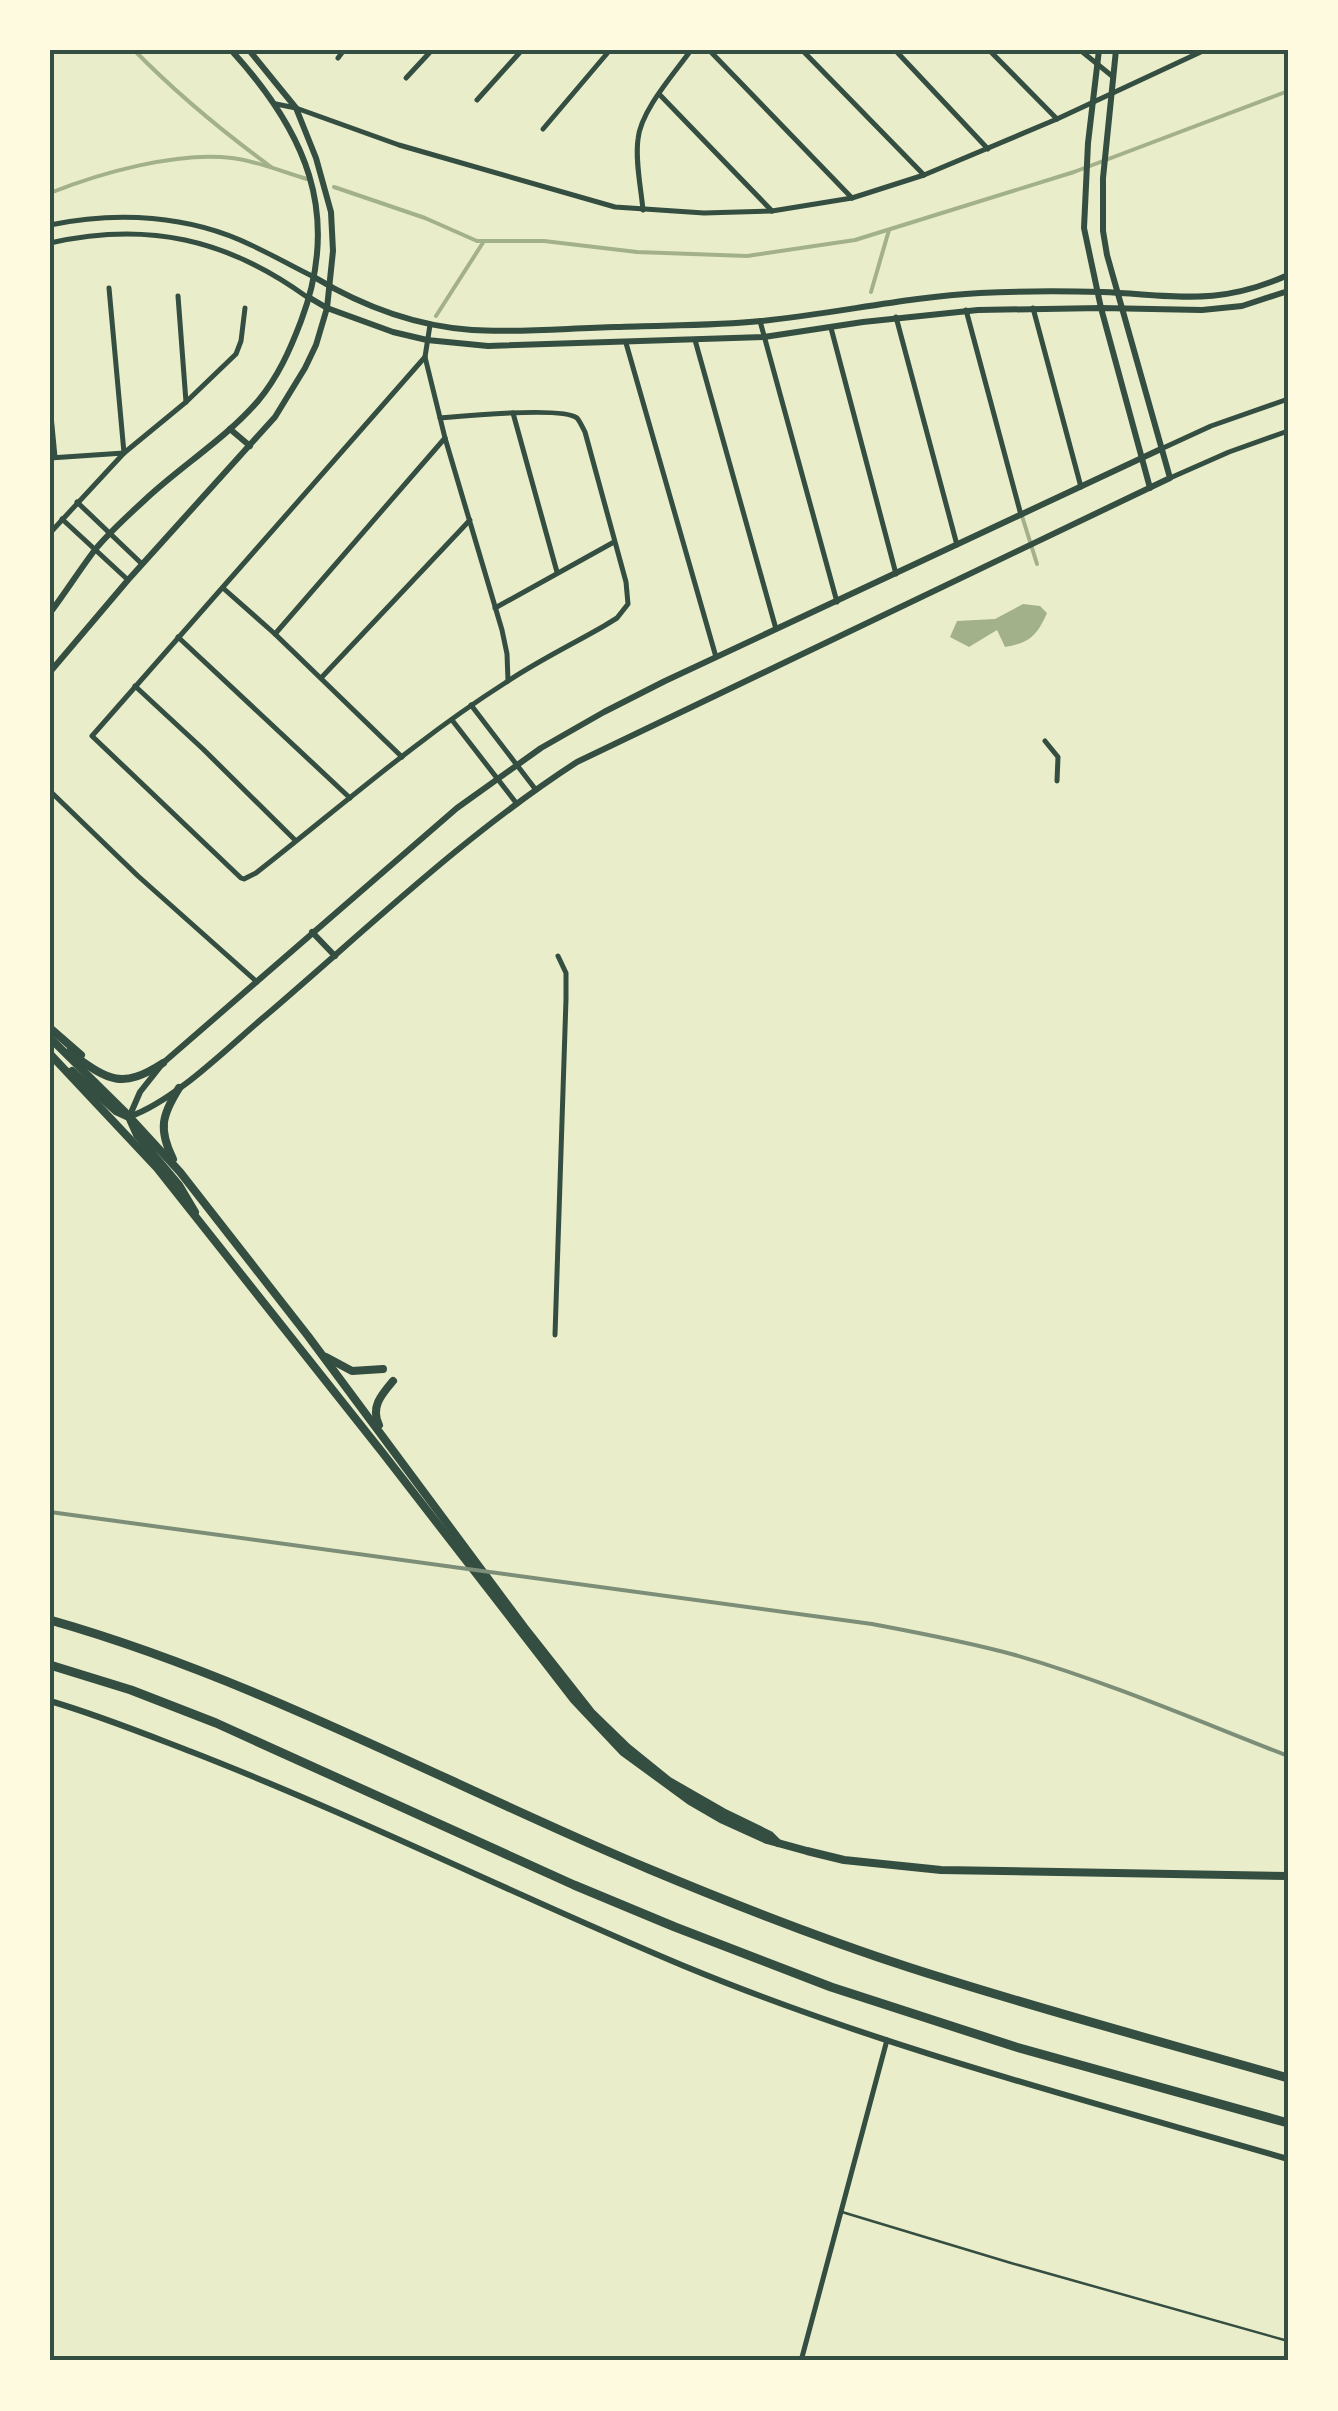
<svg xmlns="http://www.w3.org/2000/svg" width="1338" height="2411" font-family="Karla,sans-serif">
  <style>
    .water { fill: #a3b18a }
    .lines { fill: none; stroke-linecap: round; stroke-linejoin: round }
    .stream { stroke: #a3b18a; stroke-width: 4 }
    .service { stroke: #344e41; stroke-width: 2.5 }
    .minor { stroke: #344e41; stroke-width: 5 }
    .tertiary { stroke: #344e41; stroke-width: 6 }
    .primary { stroke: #344e41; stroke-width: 8 }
    .motorway { stroke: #344e41; stroke-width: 9 }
    .rail { stroke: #7c8e77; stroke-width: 4 }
    .neatline { fill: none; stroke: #344e41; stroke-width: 4 }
  </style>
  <rect width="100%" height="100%" fill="#e9edc9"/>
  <path class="water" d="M1023 604 1040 606 1047 613C1037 636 1029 643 1005 647L997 630 969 647 950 637 957 621 995 619Z"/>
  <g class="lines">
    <g class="stream">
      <path d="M134 50C176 93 222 131 271 167"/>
      <path d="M334 187 425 218 477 241H544L637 252 747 256 855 240 1074 172 1288 91"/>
      <path d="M50 193C100 173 178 151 232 158 257 161 283 172 307 179"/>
      <path d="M871 292 889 230"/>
      <path d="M436 316 484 241"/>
      <path d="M1022 516 1037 564"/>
    </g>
    <path class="service" d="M842 2212 1011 2263 1288 2341"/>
    <g class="minor">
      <path d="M709 50 852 198"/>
      <path d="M802 50 924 175"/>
      <path d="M895 50 988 149"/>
      <path d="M989 50 1057 119"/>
      <path d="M1080 50 1112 76"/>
      <path d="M338 58 344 50"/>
      <path d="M406 78 432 50"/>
      <path d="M660 95 772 211"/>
      <path d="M477 100 522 50"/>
      <path d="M276 104 296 108 399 145 615 207 704 213 772 211 852 198 924 175 1057 119 1205 50"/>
      <path d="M543 129 610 50"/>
      <path d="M643 210C641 188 635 161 638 139 641 110 674 74 691 50"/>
      <path d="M50 225C117 211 189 215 251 245 273 255 293 267 314 277"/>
      <path d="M50 243C147 221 227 239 307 297"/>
      <path d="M178 296 186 402"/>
      <path d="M1033 308 1081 487"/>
      <path d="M966 310 1021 515"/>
      <path d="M896 317 957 545"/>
      <path d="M760 321 837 602"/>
      <path d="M430 325 425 357 445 438 502 630 507 654 508 681"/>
      <path d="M831 328 896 574"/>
      <path d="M695 340 776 629"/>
      <path d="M626 343 716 657"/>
      <path d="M425 357 92 736 241 878 244 879 256 873C338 809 417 739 505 683 536 662 571 645 604 626L617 618 628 604 626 582 585 432C584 430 579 420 577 418 563 406 463 416 440 418"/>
      <path d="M50 405 55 457"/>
      <path d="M513 413 557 572"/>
      <path d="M1161 449 1211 426 1288 399"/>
      <path d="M50 458 124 453 109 288"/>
      <path d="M1170 478 1229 452 1288 431"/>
      <path d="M77 502 142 564"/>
      <path d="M62 519 128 580"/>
      <path d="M50 533 124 453 186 402 236 354 241 341 245 308"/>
      <path d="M223 588 275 634 402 757"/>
      <path d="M495 608 614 542"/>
      <path d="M275 634 445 438"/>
      <path d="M178 637 350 798"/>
      <path d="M321 678 470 520"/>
      <path d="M135 686 203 749 295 840"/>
      <path d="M471 705 536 790"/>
      <path d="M452 720 517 804"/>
      <path d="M1045 741 1058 757 1057 781"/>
      <path d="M50 791 138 876 257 982"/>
      <path d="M555 1335 566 999V973L558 956"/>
      <path d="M801 2361 887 2040"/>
    </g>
    <g class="tertiary">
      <path d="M1099 50 1088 143 1084 228 1101 308 1150 488"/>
      <path d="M314 277C362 306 416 326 472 330 520 333 568 328 616 327 664 325 713 326 761 321 834 314 906 297 980 293 1020 291 1061 291 1102 292 1175 295 1217 307 1288 275"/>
      <path d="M310 298 327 308 393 332 427 340 488 346 764 337 863 322 978 310 1101 308 1202 310 1242 306 1288 291"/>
      <path d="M230 429 250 446"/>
      <path d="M50 613C65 593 79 571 94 551 110 531 130 514 148 497 184 464 226 438 258 401 278 377 290 350 301 321 342 213 305 131 231 50"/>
      <path d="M50 672 128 580 275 417 305 368 316 345 327 308 333 251 331 212 316 158 296 108 249 50"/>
      <path d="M312 932 335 956"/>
      <path d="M130 1115 140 1092 163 1063 457 808 541 748 604 712 665 681 1161 449"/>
      <path d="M129 1117C176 1100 226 1049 264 1017 366 930 464 835 577 762L1170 478 1107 255 1103 231V178L1116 50"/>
      <path d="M50 1701C98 1715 145 1734 192 1752 359 1817 519 1897 684 1966 880 2047 1085 2100 1288 2159"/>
    </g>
    <g class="primary">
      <path d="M50 1028 81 1055"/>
      <path d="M50 1038 124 1111 180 1172 308 1336 524 1627 591 1712 627 1747 669 1781 723 1812 770 1835 778 1843"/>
      <path d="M69 1052C107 1079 120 1091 163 1063"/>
      <path d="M50 1054 157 1168 382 1452 574 1700 623 1752 690 1801 721 1819 767 1840 807 1851 844 1860 941 1870 1288 1876"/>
      <path d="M72 1071 116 1111 129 1117 137 1135 179 1185 195 1212"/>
      <path d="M173 1159C158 1129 162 1115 179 1088"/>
      <path d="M326 1357 352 1371 383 1369"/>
      <path d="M379 1425C370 1407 382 1394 393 1381"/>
    </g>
    <g class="motorway">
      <path d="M50 1620C258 1679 450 1786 649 1869 735 1905 822 1939 911 1968 1035 2008 1162 2042 1288 2078"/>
      <path d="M50 1665 131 1690 216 1723 574 1885 675 1927 831 1987 1016 2047 1288 2123"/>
    </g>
    <path class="rail" d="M50 1512 872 1624C920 1633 968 1642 1015 1655 1108 1682 1198 1721 1288 1756"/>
  </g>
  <rect width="1338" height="2411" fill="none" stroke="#fefae0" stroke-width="105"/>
  <rect x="52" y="52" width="1234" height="2306" class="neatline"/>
</svg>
